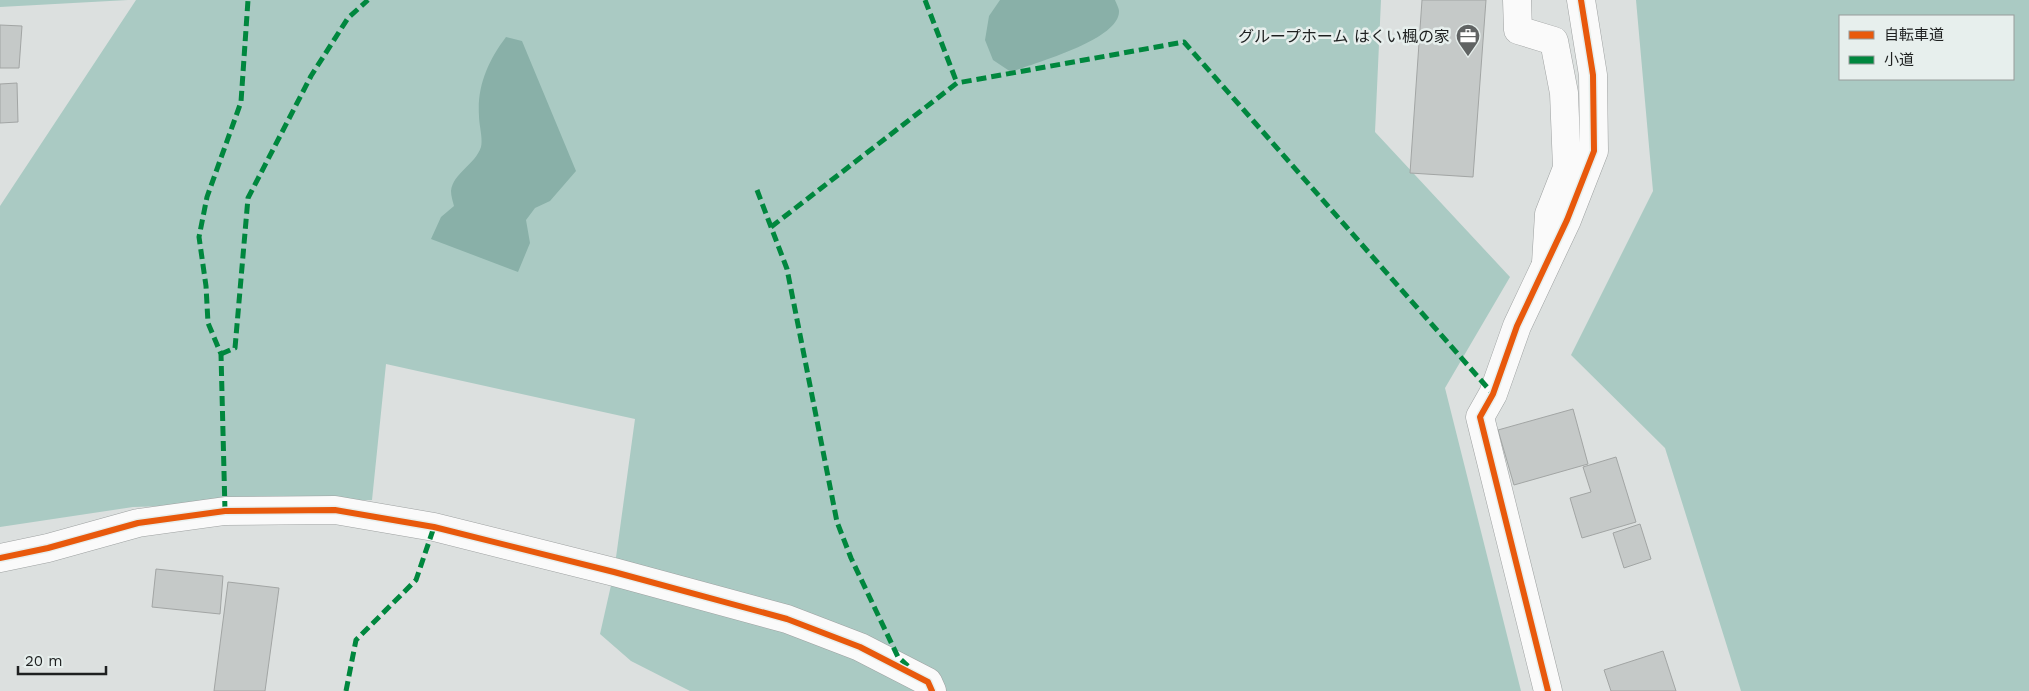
<svg xmlns="http://www.w3.org/2000/svg" width="2029" height="691" font-family="'Work Sans','Noto Sans JP',sans-serif">
  <style>
    .forest { fill: #aacac3; fill-rule: evenodd }
    .water { fill: #89b0a8 }
    .building { fill: #c5c9c8; stroke: #a2a5a4 }
    .lines { fill: none; stroke-linecap: round; stroke-linejoin: round }
    .street-casing { stroke: #9ea1a1; stroke-width: 29 }
    .secondary-casing { stroke: #9ea1a1; stroke-width: 29 }
    .street { stroke: #fafafa; stroke-width: 28 }
    .secondary { stroke: #fafafa; stroke-width: 28 }
    .quiet { stroke: #00873e; stroke-width: 5; stroke-dasharray: 10 5; stroke-linecap: butt }
    .cycleway-casing { stroke: #e7efed; stroke-width: 9 }
    .cycleway { stroke: #e8590c; stroke-width: 6 }
    .labels { text-anchor: middle; stroke-width: 5; stroke-linejoin: round; paint-order: stroke }
    .poi-label { font-size: 16px; fill: #1e2020; stroke: #e7efed; text-anchor: end }
  </style>
  <rect width="100%" height="100%" fill="#dce0df"/>
  <g class="forest">
    <path d="M0 0H128L0 7Z"/>
    <path d="M136 0H1381L1375 132 1510 277 1445 388 1521 691H690L631 661 600 634 614 572 635 419 386 364 372 500 133 507 0 527V206Z"/>
    <path d="M1636 0H2029V691H1741L1665 448 1571 355 1653 191ZM1840 16H2013V79H1840Z"/>
  </g>
  <g class="water">
    <path d="M1000 0H1115C1116 3 1119 8 1119 11 1120 40 1034 63 1011 72L993 60 985 40 989 16Z"/>
    <path d="M506 37 522 41 576 171 550 201 535 208 526 220 530 243 518 272 431 239 441 217 454 206C453 202 451 196 451 191 453 173 475 165 481 147 483 138 479 125 479 116 477 86 488 61 506 37Z"/>
  </g>
  <g class="building">
    <path d="M1422 0H1486L1473 177 1410 173Z"/>
    <path d="M0 25 22 26 19 68H0Z"/>
    <path d="M17 83 18 122 0 123V84Z"/>
    <path d="M1573 409 1588 464 1514 485 1498 430Z"/>
    <path d="M1616 457 1636 522 1582 538 1570 498 1591 492 1583 467Z"/>
    <path d="M1640 524 1651 559 1624 568 1613 533Z"/>
    <path d="M156 569 223 576 220 614 152 607Z"/>
    <path d="M228 582 279 588 265 691H214Z"/>
    <path d="M1663 651 1676 691H1611L1604 670Z"/>
  </g>
  <g class="lines">
    <defs>
      <g id="street">
        <path d="M1517 0 1518 30 1554 41 1564 93 1567 168 1549 214 1546 263"/>
        <path d="M0 558 48 548 138 523 225 511 335 510 434 527 614 572 787 619 860 647 928 682 932 691"/>
      </g>
      <path id="secondary" d="M1548 691 1480 417 1493 394 1517 326 1567 220 1594 151 1593 75 1581 0"/>
    </defs>
    <use href="#street" class="street-casing"/>
    <use href="#secondary" class="secondary-casing"/>
    <use href="#street" class="street"/>
    <use href="#secondary" class="secondary"/>
    <g class="quiet">
      <path d="M925 0 957 83"/>
      <path d="M757 190 787 269 837 522 851 558 898 657 908 666"/>
      <path d="M771 227 957 83 1184 42 1493 394"/>
      <path d="M221 354 235 348 248 198 311 76 348 18 368 0"/>
      <path d="M225 511 221 354 208 323 206 286 199 237 207 197 241 102 248 0"/>
      <path d="M346 691 356 640 416 580 434 527"/>
    </g>
    <defs>
      <g id="cycleway">
        <path d="M0 558 48 548 138 523 225 511 335 510 434 527 614 572 787 619 860 647 928 682 932 691"/>
        <path d="M1548 691 1480 417 1493 394 1517 326 1567 220 1594 151 1593 75 1581 0"/>
      </g>
    </defs>
    <use href="#cycleway" class="cycleway-casing"/>
    <use href="#cycleway" class="cycleway"/>
  </g>
  <defs>
    <symbol id="office-pin" viewBox="-11 -11 22 30"><path d="M0 17L-7.5 6A9.5 9.5 0 1 1 7.5 6Z" fill="#606363" stroke="#e7efed"/><path d="M-6-3h4V-5.5h4V-3h4V5H-6ZM-1-4.5V-3h2v-1.5ZM-6 0V1H6V0Z" fill="#fff"/></symbol>
  </defs>
  <g fill-rule="evenodd">
    <use href="#office-pin" x="1454" y="22" width="28" height="38"/>
  </g>
  <g class="labels">
    <g class="poi-label">
      <text x="1450" y="42">グループホーム はくい楓の家</text>
    </g>
  </g>
  <rect x="1839" y="15" width="175" height="65" fill="#e7efed" stroke="#979c9b"/>
  <rect x="1849" y="31" width="25" height="8" fill="#e8590c" stroke="#979c9b"/>
  <text x="1884" y="40" font-size="15" fill="#1e2020">自転車道</text>
  <rect x="1849" y="56" width="25" height="8" fill="#00873e" stroke="#979c9b"/>
  <text x="1884" y="65" font-size="15" fill="#1e2020">小道</text>
  <path d="M18 666v8h88v-8" fill="none" stroke="#1e2020" stroke-width="2.5"/>
  <text x="25" y="666" font-size="15" fill="#1e2020" stroke="#e7efed" stroke-width="4" paint-order="stroke">20 m</text>
</svg>
